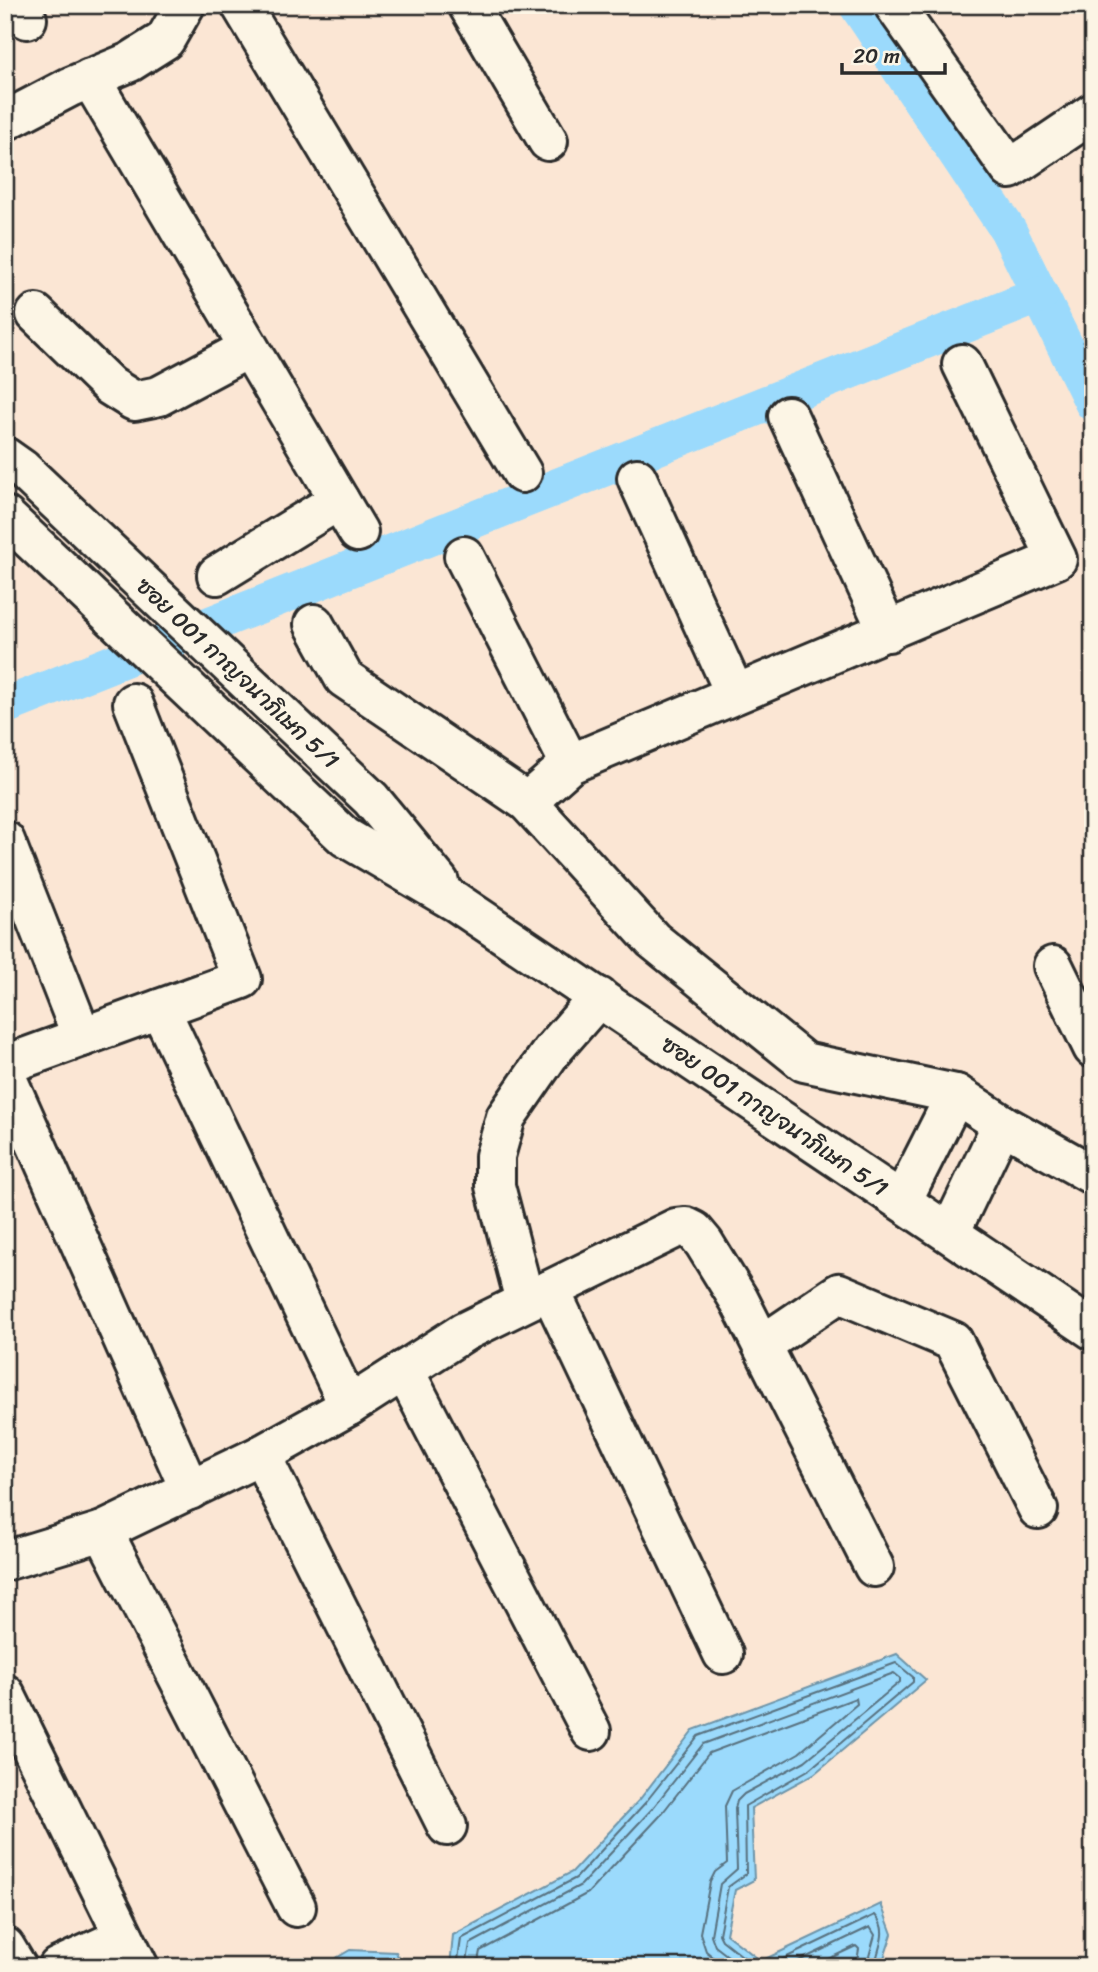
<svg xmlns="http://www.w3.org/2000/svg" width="1098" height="1972" font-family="Sriracha,'Playpen Sans Thai',sans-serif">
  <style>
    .water { fill: #9bdafc; stroke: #6e94a8; stroke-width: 2 }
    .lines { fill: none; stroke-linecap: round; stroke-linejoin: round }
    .shore { stroke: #58717f; stroke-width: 2 }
    .canal { stroke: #9bdafc; stroke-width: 37 }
    .minor-casing { stroke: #2b2b2b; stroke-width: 44 }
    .minor { stroke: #fcf5e5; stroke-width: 38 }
    .labels { text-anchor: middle; stroke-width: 5; stroke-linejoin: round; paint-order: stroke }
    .street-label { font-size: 23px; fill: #2b2b2b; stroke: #fcf5e5 }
  </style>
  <rect width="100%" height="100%" fill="#fbe6d4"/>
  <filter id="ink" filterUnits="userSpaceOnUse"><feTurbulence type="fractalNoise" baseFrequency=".0143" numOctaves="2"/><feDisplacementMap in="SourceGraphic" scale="14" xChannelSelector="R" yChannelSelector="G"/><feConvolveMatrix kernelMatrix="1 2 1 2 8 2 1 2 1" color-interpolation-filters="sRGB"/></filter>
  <g filter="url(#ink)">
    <g class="water">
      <path d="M897 1654 926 1680 814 1774 751 1808 754 1880 735 1890 726 1934 761 1961 881 1904 892 1934 881 1967H450L453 1935 572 1872 640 1799 693 1730Z"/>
      <path d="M350 1950 396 1952 403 1967H321Z"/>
    </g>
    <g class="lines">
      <g class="shore">
        <path d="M457 1967 461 1939 576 1878 645 1803 698 1736 896 1663 913 1677V1682L810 1769 745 1806 746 1874 728 1887 719 1934 722 1940 756 1967"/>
        <path d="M466 1967 470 1944 581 1885 652 1809 703 1744 894 1673 900 1678V1682L805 1761 744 1794 737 1801 735 1809 737 1869 720 1884 711 1935 715 1946 742 1967"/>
        <path d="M477 1967 480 1951 588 1893 660 1816 709 1753 856 1698 857 1704 799 1753 732 1791 725 1806 727 1863 715 1872 710 1882 700 1933 706 1951 725 1967"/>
        <path d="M766 1967 875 1915C890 1932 877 1948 875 1967"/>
        <path d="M786 1967 870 1927 875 1935 866 1967"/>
        <path d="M811 1967 856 1946 859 1949 856 1967"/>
      </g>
      <g class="canal">
        <path d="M857 5 1008 230 1093 403"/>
        <path d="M5 706 1040 295"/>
      </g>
      <defs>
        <g id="minor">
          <path d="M20 5 27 19"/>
          <path d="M241 5 522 473"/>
          <path d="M468 5 548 141"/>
          <path d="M894 5 1010 169 1093 113"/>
          <path d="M90 78 358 532"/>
          <path d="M5 121 70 87 130 62 165 40 185 5"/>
          <path d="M36 314 110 386 134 401 159 396 249 348"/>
          <path d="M788 416 888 632"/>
          <path d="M5 457 22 469 371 799 439 882"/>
          <path d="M637 478 735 694"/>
          <path d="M5 516 345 837 456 902 1093 1330"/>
          <path d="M464 556 570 764"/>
          <path d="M217 575 339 500"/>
          <path d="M314 624 344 678 527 802 653 940 804 1062 956 1094 1002 1124 1093 1175"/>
          <path d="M527 802 570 764 1057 559 962 364"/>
          <path d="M5 841 82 1037"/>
          <path d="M1053 966 1093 1048"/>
          <path d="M160 1009 349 1406"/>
          <path d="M5 1065 242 979 133 703"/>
          <path d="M5 1074 190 1490"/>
          <path d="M902 1201 956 1094"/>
          <path d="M950 1233 1002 1124"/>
          <path d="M550 1290 723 1654"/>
          <path d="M525 1301 495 1186V1156L506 1117 551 1052 599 997"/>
          <path d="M762 1345 839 1293 953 1341 1038 1509"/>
          <path d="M404 1370 591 1731"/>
          <path d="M261 1455 447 1826"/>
          <path d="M103 1531 296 1907"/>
          <path d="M5 1561 103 1531 261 1455 349 1406 464 1332 676 1228 686 1227 694 1231 704 1243 739 1300 874 1567"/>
          <path d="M5 1694 139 1967"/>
          <path d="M5 1947 17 1967"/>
          <path d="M58 1967 124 1937"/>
        </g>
      </defs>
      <use href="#minor" class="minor-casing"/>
      <use href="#minor" class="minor"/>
    </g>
  </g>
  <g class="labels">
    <g class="street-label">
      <text transform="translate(238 673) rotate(43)" y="8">ซอย 001 กาญจนาภิเษก 5/1</text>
      <text transform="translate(775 1116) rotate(34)" y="8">ซอย 001 กาญจนาภิเษก 5/1</text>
    </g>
  </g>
  <rect width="1098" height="1972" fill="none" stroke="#fcf5e5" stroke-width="28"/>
  <rect x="14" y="14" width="1070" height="1944" fill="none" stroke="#2b2b2b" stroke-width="2.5" filter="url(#ink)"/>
  <path d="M842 63v10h103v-10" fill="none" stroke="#2b2b2b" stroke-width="3.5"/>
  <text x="853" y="63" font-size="21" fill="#2b2b2b" stroke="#fcf5e5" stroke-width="5" paint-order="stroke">20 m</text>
</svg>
